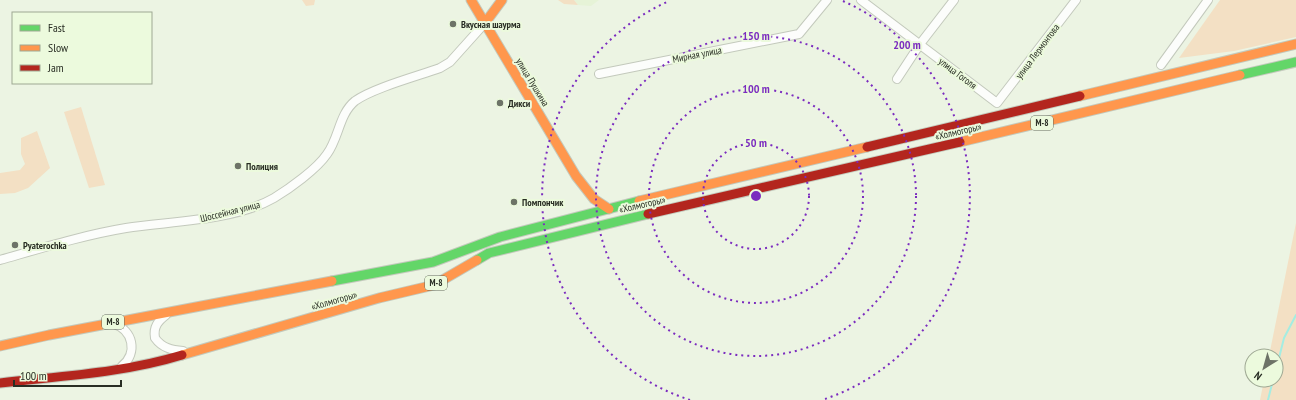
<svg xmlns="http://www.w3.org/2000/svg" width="1296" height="400" font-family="'PT Sans Narrow',sans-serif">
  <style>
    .built { fill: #e6f3d7 }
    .green { fill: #f3e0c4 }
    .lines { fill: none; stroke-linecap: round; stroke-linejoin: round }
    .stream { stroke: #a4ede2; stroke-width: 2 }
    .street-casing { stroke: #c3c9bc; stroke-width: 10 }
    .fast-casing { stroke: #c3c9bc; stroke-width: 11 }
    .slow-casing { stroke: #c3c9bc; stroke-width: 11 }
    .jam-casing { stroke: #c3c9bc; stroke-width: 11 }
    .street { stroke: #fcfdfb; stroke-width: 8 }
    .fast { stroke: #63d668; stroke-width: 9 }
    .slow { stroke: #ff974d; stroke-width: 9 }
    .jam { stroke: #b3261e; stroke-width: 9 }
    .ring { fill: none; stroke: #7b2cbf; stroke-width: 2; stroke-dasharray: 2 4 }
    .poi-dot { fill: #6d7367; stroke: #ecfadd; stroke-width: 1.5 }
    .labels { text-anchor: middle; stroke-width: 4; stroke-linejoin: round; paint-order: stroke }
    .shield { fill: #ecfadd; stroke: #646b5c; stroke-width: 1 }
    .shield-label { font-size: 9px; font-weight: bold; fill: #292e24 }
    .poi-label { font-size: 10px; font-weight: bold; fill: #292e24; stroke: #ecfadd; text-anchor: start }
    .street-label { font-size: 10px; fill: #292e24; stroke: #ecfadd }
    .centre { fill: #7b2cbf; stroke: #ecfadd; stroke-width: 2 }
    .ring-label { font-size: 12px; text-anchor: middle; font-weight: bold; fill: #7b2cbf; stroke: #ecfadd; stroke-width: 4; stroke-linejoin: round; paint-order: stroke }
  </style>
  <rect width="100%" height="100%" fill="#ecf4e3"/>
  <path class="built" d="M574 0H599L591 6 578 5Z"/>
  <g class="green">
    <path d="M302 0H315L314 5 306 6Z"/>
    <path d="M558 0H574L578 5 564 4Z"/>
    <path d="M1220 0H1296V37L1234 51 1179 58Z"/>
    <path d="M81 107 105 185 89 188 64 112Z"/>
    <path d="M37 131 50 168 28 188 15 193 0 194V173L20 170 25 164 21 154V138Z"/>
    <path d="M1296 223V400H1260L1264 380H1276V356H1269Z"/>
  </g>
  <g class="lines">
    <g class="stream">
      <path d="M1276 370 1284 338 1296 315"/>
      <path d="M1268 400 1273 380"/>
    </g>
    <defs>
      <g id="street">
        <path d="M861 0 997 103 1076 0"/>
        <path d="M1161 65 1208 0"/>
        <path d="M599 74 799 34 827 0"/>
        <path d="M897 79 920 44 954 0"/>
        <path d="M0 260C42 248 84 235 126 228 171 221 234 221 274 198 289 189 317 169 327 154 339 138 339 114 355 101 373 88 418 76 440 68L450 62 485 23"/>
        <path d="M166 315C158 321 153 327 155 338 162 348 172 350 183 351"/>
        <path d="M114 324C133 330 138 353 122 366"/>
      </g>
      <g id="fast">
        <path d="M1240 75 1296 62"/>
        <path d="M477 260 489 253 648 214"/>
        <path d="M332 281 433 262 500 237 639 201"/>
      </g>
      <g id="slow">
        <path d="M471 0 576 176 594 199 609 209"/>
        <path d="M485 23 502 0"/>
        <path d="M1080 96 1296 44"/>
        <path d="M960 142 1240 75"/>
        <path d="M639 201 867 147"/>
        <path d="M0 346 49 335 332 281"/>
        <path d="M182 355 379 298 434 285 477 260"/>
      </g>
      <g id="jam">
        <path d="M867 147 1080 96"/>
        <path d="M648 214 960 142"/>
        <path d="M0 383C60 376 124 373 182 355"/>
      </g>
    </defs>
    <use href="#street" class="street-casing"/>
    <use href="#fast" class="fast-casing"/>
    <use href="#slow" class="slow-casing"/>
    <use href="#jam" class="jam-casing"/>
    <use href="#street" class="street"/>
    <use href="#fast" class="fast"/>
    <use href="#slow" class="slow"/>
    <use href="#jam" class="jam"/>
  </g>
  <g class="ring">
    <circle cx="756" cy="196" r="53"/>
    <circle cx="756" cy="196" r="107"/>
    <circle cx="756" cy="196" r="160"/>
    <path d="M690 400A214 214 0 0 1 669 1M843 1A214 214 0 0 1 822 400"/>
  </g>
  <g class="poi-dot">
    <circle cx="453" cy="24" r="4"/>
    <circle cx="500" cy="103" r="4"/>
    <circle cx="238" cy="166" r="4"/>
    <circle cx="514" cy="202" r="4"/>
    <circle cx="15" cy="245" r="4"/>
  </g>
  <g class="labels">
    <g class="shield">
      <rect x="1031" y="116" width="22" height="14" rx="3"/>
      <rect x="425" y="276" width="22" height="14" rx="3"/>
      <rect x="102" y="315" width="22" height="14" rx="3"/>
    </g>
    <g class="shield-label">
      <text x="1042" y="126">М-8</text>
      <text x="436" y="286">М-8</text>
      <text x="113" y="325">М-8</text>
    </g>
    <g class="poi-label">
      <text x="461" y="28">Вкусная шаурма</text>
      <text x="508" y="107">Дикси</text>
      <text x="246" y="170">Полиция</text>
      <text x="522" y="206">Помпончик</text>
      <text x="23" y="249">Pyaterochka</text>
    </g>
    <g class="street-label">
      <text transform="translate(1037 51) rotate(-53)" y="4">улица Лермонтова</text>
      <text transform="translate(697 54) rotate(-11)" y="4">Мирная улица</text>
      <text transform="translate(958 73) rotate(37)" y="4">улица Гоголя</text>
      <text transform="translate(533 82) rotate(59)" y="4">улица Пушкина</text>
      <text transform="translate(958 131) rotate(-13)" y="4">«Холмогоры»</text>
      <text transform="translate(642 204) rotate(-13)" y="4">«Холмогоры»</text>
      <text transform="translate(230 211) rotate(-14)" y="4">Шоссейная улица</text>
      <text transform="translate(334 300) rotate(-16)" y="4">«Холмогоры»</text>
    </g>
  </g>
  <circle cx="756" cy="196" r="6" class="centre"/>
  <g class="ring-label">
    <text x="756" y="40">150 m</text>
    <text x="907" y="49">200 m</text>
    <text x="756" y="93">100 m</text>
    <text x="756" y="147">50 m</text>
  </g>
  <rect x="12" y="12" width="140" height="72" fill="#ecfadd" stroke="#9ea893"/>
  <rect x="20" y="25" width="20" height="6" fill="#63d668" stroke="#9ea893"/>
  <text x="48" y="32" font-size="12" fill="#292e24">Fast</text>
  <rect x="20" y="45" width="20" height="6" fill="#ff974d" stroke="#9ea893"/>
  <text x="48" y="52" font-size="12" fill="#292e24">Slow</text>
  <rect x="20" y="65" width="20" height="6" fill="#b3261e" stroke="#9ea893"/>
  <text x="48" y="72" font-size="12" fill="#292e24">Jam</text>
  <g transform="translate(1264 368) rotate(217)"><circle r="19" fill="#ecfadd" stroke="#9ea893"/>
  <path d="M0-3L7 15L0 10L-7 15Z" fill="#6d7367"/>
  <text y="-6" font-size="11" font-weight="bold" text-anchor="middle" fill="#292e24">N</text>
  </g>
  <path d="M14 380v6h107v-6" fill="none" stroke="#292e24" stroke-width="2"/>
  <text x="20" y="380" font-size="12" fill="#292e24" stroke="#ecfadd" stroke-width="3" paint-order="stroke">100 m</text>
</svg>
